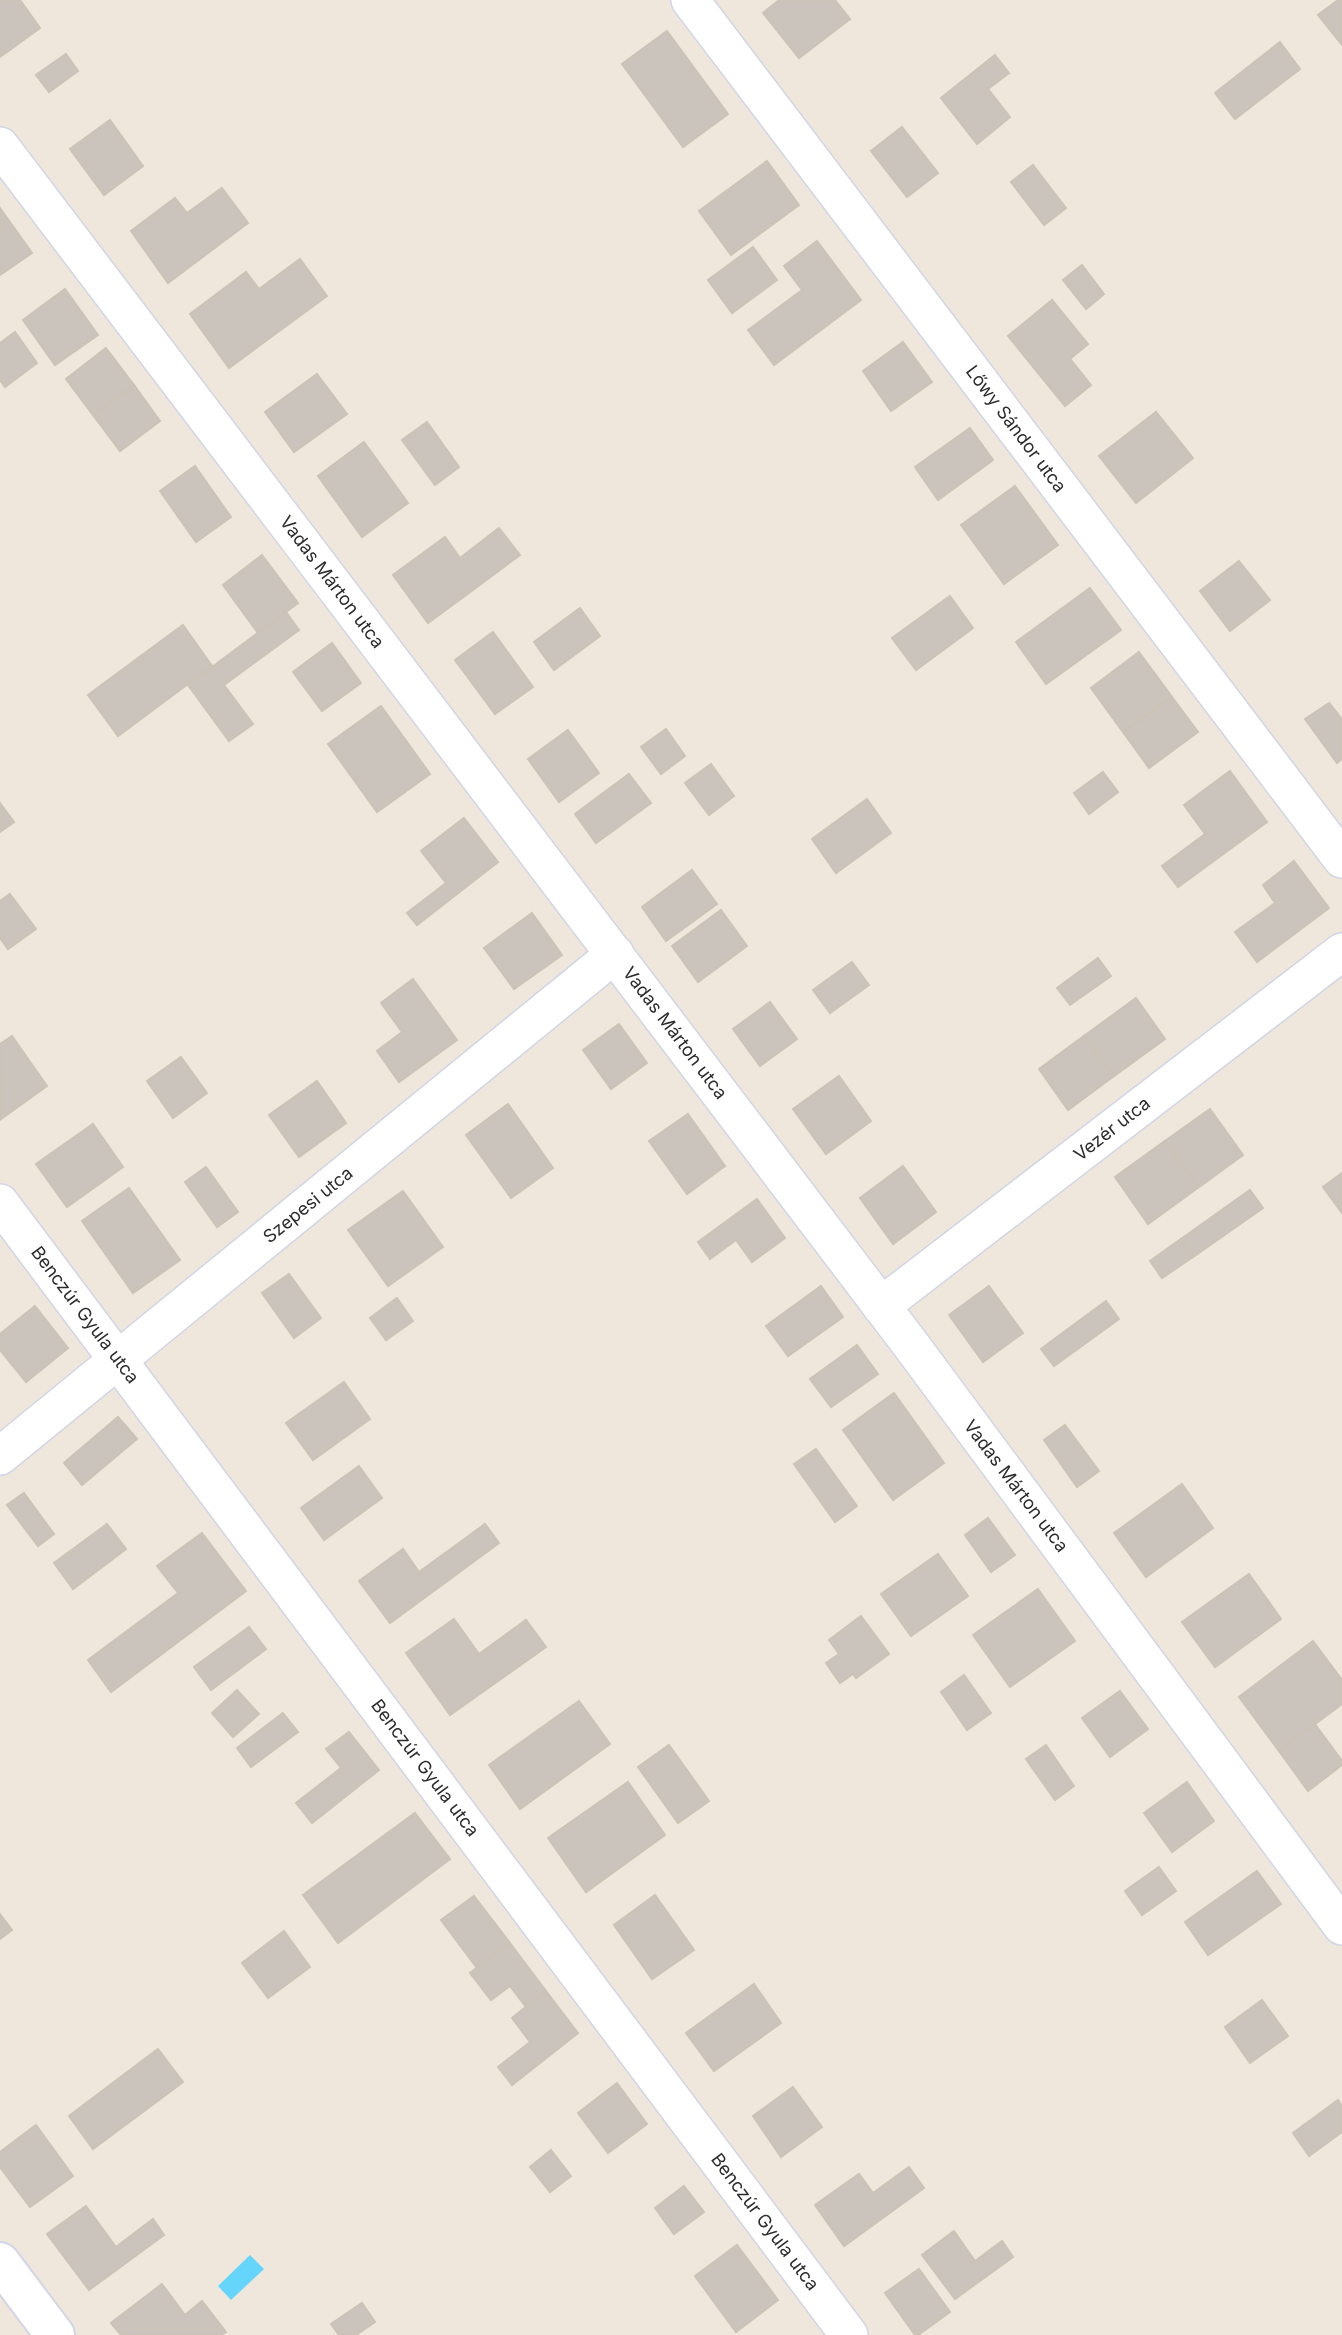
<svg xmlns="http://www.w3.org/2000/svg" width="1342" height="2335" font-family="Inter,sans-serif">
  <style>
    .water { fill: #65d5fb }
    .building { fill: #cac4bc; stroke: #cbc3b6; stroke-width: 2 }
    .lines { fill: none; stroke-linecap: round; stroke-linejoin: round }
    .minor-casing { stroke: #d1d5e6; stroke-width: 40 }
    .tertiary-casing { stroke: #d1d5e6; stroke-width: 42 }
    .minor { stroke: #fff; stroke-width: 37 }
    .tertiary { stroke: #fff; stroke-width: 38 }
    .labels { text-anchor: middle; stroke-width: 6; stroke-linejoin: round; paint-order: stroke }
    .street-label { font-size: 18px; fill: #2c2c2c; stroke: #fff }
  </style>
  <rect width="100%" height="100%" fill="#efe7dc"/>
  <path class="water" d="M250 2255 264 2269 231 2300 218 2286Z"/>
  <g class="building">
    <path d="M0 0H20L40 28 0 57Z"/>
    <path d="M779 0H835L850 19 799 58 763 13Z"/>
    <path d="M1338 0H1342V45L1318 15Z"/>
    <path d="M667 31 728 114 683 147 622 64Z"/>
    <path d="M1280 42 1300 69 1235 119 1215 93Z"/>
    <path d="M66 54 78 71 49 92 36 75Z"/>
    <path d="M995 55 1009 73 988 89 1010 117 977 144 941 98Z"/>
    <path d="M110 120 143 166 104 195 70 149Z"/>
    <path d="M902 127 938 173 907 197 871 151Z"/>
    <path d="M767 161 799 205 731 255 699 211Z"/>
    <path d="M1033 165 1066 208 1044 225 1011 182Z"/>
    <path d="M222 188 248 223 168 283 131 231 175 198 187 213Z"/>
    <path d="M0 208 32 253 0 275Z"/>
    <path d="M817 241 861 300 774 365 748 330 802 290 784 266Z"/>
    <path d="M753 247 777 280 732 313 708 280Z"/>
    <path d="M300 259 327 296 229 368 190 314 246 272 259 289Z"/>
    <path d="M1082 265 1104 294 1086 309 1063 280Z"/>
    <path d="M65 289 98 335 55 365 23 320Z"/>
    <path d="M1052 300 1088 344 1070 359 1091 385 1065 406 1008 336Z"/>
    <path d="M15 332 37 363 5 387 0 380V343Z"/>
    <path d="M903 342 932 382 891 411 863 371Z"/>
    <path d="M106 348 134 385 93 415 66 379Z"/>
    <path d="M317 374 347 414 294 452 265 412Z"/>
    <path d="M134 385 160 421 120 451 93 415Z"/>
    <path d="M1156 412 1193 458 1136 503 1099 456Z"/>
    <path d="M427 422 459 467 435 485 402 440Z"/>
    <path d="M970 428 993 460 938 500 915 467Z"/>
    <path d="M364 442 408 503 362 537 318 476Z"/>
    <path d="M195 466 231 517 196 542 160 491Z"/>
    <path d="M1015 486 1058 545 1004 584 961 525Z"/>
    <path d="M499 528 520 555 428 623 393 575 445 537 460 558Z"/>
    <path d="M262 555 298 603 258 633 223 585Z"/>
    <path d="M1239 561 1270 600 1230 631 1200 591Z"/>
    <path d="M1090 588 1121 630 1046 684 1016 642Z"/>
    <path d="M950 596 973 628 916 670 892 638Z"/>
    <path d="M580 608 600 636 554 670 534 642Z"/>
    <path d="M286 612 299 630 224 685 253 724 229 741 188 685Z"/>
    <path d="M183 625 212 666 118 736 88 695Z"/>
    <path d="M493 632 533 687 495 714 455 660Z"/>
    <path d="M332 643 361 683 322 711 293 672Z"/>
    <path d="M1139 652 1172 697 1123 732 1091 688Z"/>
    <path d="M1172 697 1198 732 1149 768 1123 732Z"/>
    <path d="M1329 703 1342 719V759L1337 763 1305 719Z"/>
    <path d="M381 706 430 774 377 812 328 744Z"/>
    <path d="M666 729 685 756 661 774 641 747Z"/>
    <path d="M568 730 599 773 559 802 528 759Z"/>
    <path d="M711 764 734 796 709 815 685 783Z"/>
    <path d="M1230 771 1267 822 1178 887 1162 866 1205 834 1184 805Z"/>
    <path d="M1103 772 1118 792 1089 814 1074 793Z"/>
    <path d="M629 774 651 803 596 843 575 814Z"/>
    <path d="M867 799 891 833 836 873 812 839Z"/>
    <path d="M0 803 14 822 0 832Z"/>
    <path d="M464 818 498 862 417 925 407 913 446 883 421 851Z"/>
    <path d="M1294 861 1329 908 1257 962 1235 932 1275 903 1263 885Z"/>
    <path d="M692 870 717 904 666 941 642 907Z"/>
    <path d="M10 894 36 929 8 949 0 938V901Z"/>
    <path d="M721 910 747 946 698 982 672 946Z"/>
    <path d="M532 913 562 955 514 989 484 948Z"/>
    <path d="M1098 958 1111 976 1070 1005 1057 988Z"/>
    <path d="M852 962 869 985 830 1013 813 990Z"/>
    <path d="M413 979 457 1040 399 1082 377 1051 402 1032 381 1003Z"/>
    <path d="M1136 998 1165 1039 1114 1076 1084 1036Z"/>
    <path d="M770 1002 797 1039 760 1066 733 1029Z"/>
    <path d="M619 1024 647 1063 611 1089 583 1050Z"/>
    <path d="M12 1036 47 1086 1 1119 0 1044Z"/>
    <path d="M1084 1036 1114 1076 1068 1110 1039 1069Z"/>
    <path d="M181 1057 207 1093 173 1118 147 1081Z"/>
    <path d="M839 1076 871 1121 826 1154 793 1109Z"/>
    <path d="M317 1081 346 1123 299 1157 269 1115Z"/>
    <path d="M508 1104 553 1168 511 1198 466 1135Z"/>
    <path d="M1210 1109 1243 1155 1199 1187 1165 1141Z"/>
    <path d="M688 1114 725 1166 687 1194 649 1141Z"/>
    <path d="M93 1124 123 1167 67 1207 36 1164Z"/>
    <path d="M1165 1141 1199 1187 1148 1224 1115 1177Z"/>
    <path d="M903 1166 936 1212 893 1244 860 1198Z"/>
    <path d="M206 1167 238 1212 217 1227 185 1182Z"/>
    <path d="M1342 1173V1213L1323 1187Z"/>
    <path d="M129 1188 180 1260 133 1293 82 1221Z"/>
    <path d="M1250 1190 1263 1208 1193 1257 1181 1239Z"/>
    <path d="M403 1191 443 1247 388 1286 348 1230Z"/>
    <path d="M757 1199 785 1238 752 1262 736 1240 710 1259 698 1242Z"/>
    <path d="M1181 1239 1193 1257 1162 1278 1150 1261Z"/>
    <path d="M289 1274 321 1318 294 1338 262 1293Z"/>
    <path d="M821 1286 843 1317 788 1356 766 1326Z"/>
    <path d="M989 1286 1023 1333 983 1362 949 1315Z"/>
    <path d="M397 1298 413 1321 386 1340 370 1318Z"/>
    <path d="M1106 1301 1119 1319 1054 1366 1041 1349Z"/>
    <path d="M35 1306 68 1348 26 1382 0 1350V1334Z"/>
    <path d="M857 1345 878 1374 831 1407 810 1379Z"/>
    <path d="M344 1382 370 1419 313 1460 286 1423Z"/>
    <path d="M894 1393 944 1463 893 1500 843 1430Z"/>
    <path d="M118 1417 137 1439 82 1485 64 1463Z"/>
    <path d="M1065 1425 1099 1471 1077 1487 1044 1440Z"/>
    <path d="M816 1449 857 1506 835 1522 794 1464Z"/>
    <path d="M359 1466 382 1498 324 1540 301 1508Z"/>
    <path d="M1182 1484 1213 1528 1146 1577 1114 1533Z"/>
    <path d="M24 1493 54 1534 38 1546 7 1505Z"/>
    <path d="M988 1518 1015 1555 991 1572 965 1535Z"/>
    <path d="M107 1524 126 1549 73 1589 54 1563Z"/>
    <path d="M485 1524 499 1543 390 1623 359 1581 403 1549 419 1572Z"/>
    <path d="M202 1533 246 1591 111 1692 88 1660 178 1593 157 1566Z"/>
    <path d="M938 1554 968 1596 911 1636 881 1594Z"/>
    <path d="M1249 1574 1281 1619 1215 1667 1182 1622Z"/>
    <path d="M1038 1589 1075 1641 1010 1687 973 1635Z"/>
    <path d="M861 1616 889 1654 856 1678 853 1674 840 1683 826 1663 839 1654 829 1640Z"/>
    <path d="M454 1619 479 1654 526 1620 546 1647 450 1715 406 1653Z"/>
    <path d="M249 1627 266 1649 211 1690 194 1667Z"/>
    <path d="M1313 1641 1342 1680V1704L1279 1751 1239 1697Z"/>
    <path d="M964 1675 991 1713 967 1730 941 1692Z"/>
    <path d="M237 1690 259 1714 233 1737 212 1713Z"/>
    <path d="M1120 1691 1148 1729 1110 1757 1082 1718Z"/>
    <path d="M579 1701 610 1744 520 1809 489 1765Z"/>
    <path d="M283 1713 298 1732 251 1767 237 1748Z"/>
    <path d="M1315 1724 1342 1761V1765L1308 1791 1279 1751Z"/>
    <path d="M349 1732 379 1770 312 1823 296 1803 341 1768 326 1749Z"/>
    <path d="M669 1745 709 1801 678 1823 638 1767Z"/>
    <path d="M1046 1745 1074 1786 1055 1800 1026 1759Z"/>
    <path d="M628 1782 665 1835 586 1892 548 1838Z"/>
    <path d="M1187 1782 1214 1821 1172 1852 1144 1813Z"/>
    <path d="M415 1813 450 1859 338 1943 303 1895Z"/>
    <path d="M1159 1867 1176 1891 1142 1915 1125 1891Z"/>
    <path d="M1257 1871 1281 1904 1208 1955 1185 1922Z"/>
    <path d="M655 1895 694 1950 652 1979 614 1925Z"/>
    <path d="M474 1896 510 1943 477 1968 441 1920Z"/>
    <path d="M0 1914 12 1930 0 1939Z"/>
    <path d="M284 1931 310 1967 268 1998 242 1963Z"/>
    <path d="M510 1943 546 1991 526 2007 510 1986 491 2000 470 1973Z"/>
    <path d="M754 1984 781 2023 714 2071 686 2033Z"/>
    <path d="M546 1991 578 2033 512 2085 498 2067 530 2042 512 2018Z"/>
    <path d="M1262 2000 1288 2036 1250 2063 1225 2027Z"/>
    <path d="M158 2049 183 2082 93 2149 69 2116Z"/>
    <path d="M617 2083 647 2124 608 2153 578 2113Z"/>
    <path d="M793 2087 822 2127 781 2157 753 2116Z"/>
    <path d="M1338 2100 1342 2106V2132L1309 2156 1293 2133Z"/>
    <path d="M36 2125 73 2176 30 2207 0 2167V2152Z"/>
    <path d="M551 2150 571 2176 550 2192 530 2167Z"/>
    <path d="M909 2167 924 2188 844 2246 815 2205 859 2174 873 2193Z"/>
    <path d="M684 2186 704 2212 674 2234 655 2208Z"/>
    <path d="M86 2206 116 2247 153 2219 164 2235 89 2290 47 2234Z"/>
    <path d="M954 2231 975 2261 1002 2241 1013 2257 955 2299 922 2255Z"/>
    <path d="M737 2245 778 2300 736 2332 695 2276Z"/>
    <path d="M919 2269 950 2312 918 2335H915L885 2293Z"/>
    <path d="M162 2284 185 2315 202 2301 226 2332 221 2335H121L111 2323Z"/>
    <path d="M362 2303 375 2322 356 2335H339L331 2324Z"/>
  </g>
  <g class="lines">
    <defs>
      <g id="minor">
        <path d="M690 0 1342 859"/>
        <path d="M0 146 911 1345 1342 1926"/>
        <path d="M0 1203 849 2335"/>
        <path d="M881 1306 1342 952"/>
        <path d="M0 1456 615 954"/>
      </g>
      <path id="tertiary" d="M0 2262 55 2335"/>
    </defs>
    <use href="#minor" class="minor-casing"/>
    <use href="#tertiary" class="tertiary-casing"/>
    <use href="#minor" class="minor"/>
    <use href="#tertiary" class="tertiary"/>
  </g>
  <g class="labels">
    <g class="street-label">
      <text transform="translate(1016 429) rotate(53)" y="6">Lőwy Sándor utca</text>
      <text transform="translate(332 582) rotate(53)" y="6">Vadas Márton utca</text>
      <text transform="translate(675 1033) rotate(53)" y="6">Vadas Márton utca</text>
      <text transform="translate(1112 1129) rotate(-38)" y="6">Vezér utca</text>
      <text transform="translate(308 1205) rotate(-39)" y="6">Szepesi utca</text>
      <text transform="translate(85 1315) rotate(53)" y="6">Benczúr Gyula utca</text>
      <text transform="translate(1016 1486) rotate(53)" y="6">Vadas Márton utca</text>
      <text transform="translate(425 1768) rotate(53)" y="6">Benczúr Gyula utca</text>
      <text transform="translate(765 2222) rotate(53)" y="6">Benczúr Gyula utca</text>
    </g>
  </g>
</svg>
